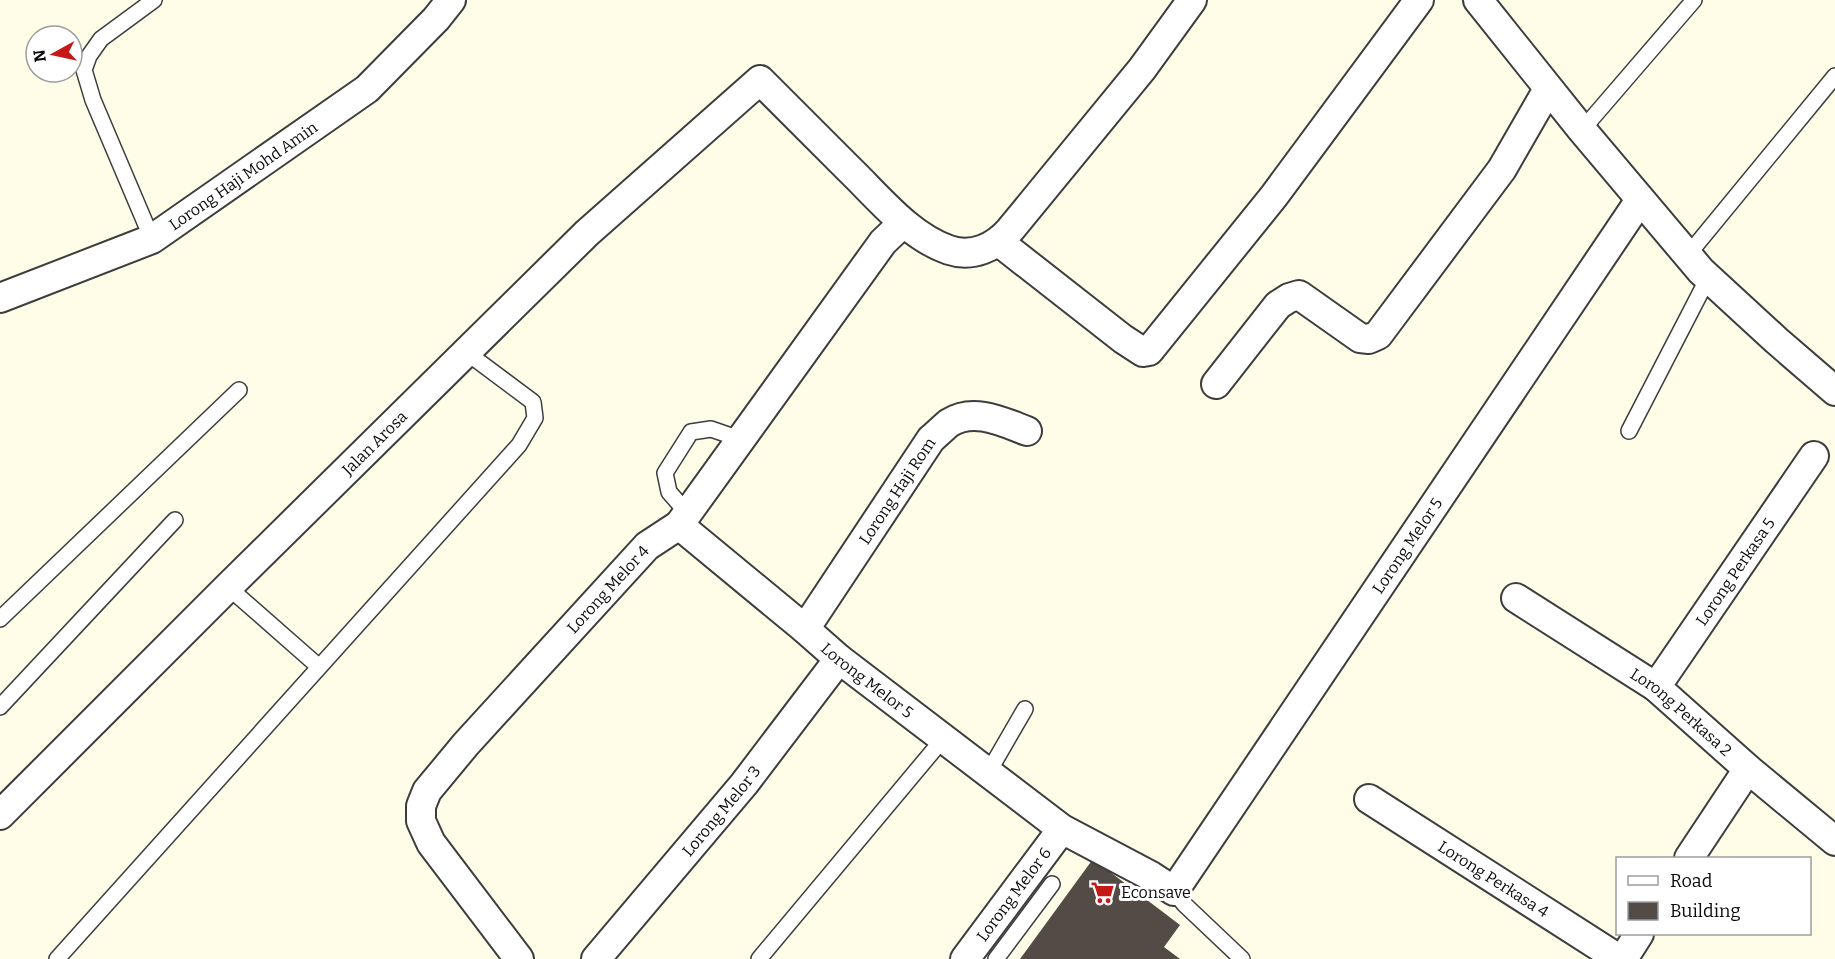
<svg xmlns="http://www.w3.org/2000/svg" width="1835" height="959" font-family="Bitter,serif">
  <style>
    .building { fill: #534b45 }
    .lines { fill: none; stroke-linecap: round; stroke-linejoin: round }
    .lane-casing { stroke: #3d3d3d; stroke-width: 18 }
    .street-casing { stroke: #3d3d3d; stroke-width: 32 }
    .lane { stroke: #fff; stroke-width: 15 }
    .street { stroke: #fff; stroke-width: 28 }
    .labels { text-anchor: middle; stroke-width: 6; stroke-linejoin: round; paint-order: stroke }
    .street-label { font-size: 16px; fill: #0a0a0a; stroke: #fff }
    .poi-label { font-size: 16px; fill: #0a0a0a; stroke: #fff; text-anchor: start }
  </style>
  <rect width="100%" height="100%" fill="#fffce7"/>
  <path class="building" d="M1093 859 1180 925 1164 947 1180 959H1020Z"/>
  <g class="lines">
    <defs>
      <g id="lane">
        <path d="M1582 130 1694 0"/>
        <path d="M152 239 93 100 84 70 89 56 101 39 154 0"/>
        <path d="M1687 256 1835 76"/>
        <path d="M1629 431 1708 278"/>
        <path d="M688 514 669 492 665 473 691 432 711 429 740 439"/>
        <path d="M228 587 318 666"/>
        <path d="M0 619 239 390"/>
        <path d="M0 707 175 520"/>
        <path d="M988 773 1025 709"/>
        <path d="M1174 891 1184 904 1242 959"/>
        <path d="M57 959 519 445 535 418 533 402 466 352"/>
        <path d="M759 959 943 739"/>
        <path d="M996 959 1052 884"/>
      </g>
      <g id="street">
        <path d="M1478 0 1582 130 1701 271 1776 340 1835 391"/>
        <path d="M999 242 1123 339 1143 352 1149 351 1274 196 1419 0"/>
        <path id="s1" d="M0 298 152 239 367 89 436 19 451 0"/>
        <path d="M1216 384 1278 305 1289 298 1299 295 1360 338 1369 339 1378 335 1502 169 1548 89"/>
        <path id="s2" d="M679 525 805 629 839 659 1062 829 1151 876 1174 891 1640 200"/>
        <path id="s3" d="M1516 598 1656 687 1748 769 1835 841"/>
        <path id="s4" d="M805 629 931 439C937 434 943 428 949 423 974 407 1003 422 1027 431"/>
        <path id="s5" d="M1656 687 1814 456"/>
        <path id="s6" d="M1369 799 1619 959"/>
        <path id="s7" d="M0 815 228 587 587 233 760 80C790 110 820 140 850 170 880 199 909 236 949 250 973 258 995 247 1010 230L1142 69 1192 0"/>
        <path d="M1689 858 1748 769"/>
        <path id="s8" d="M519 959 431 843 421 821V806L427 791 466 744 647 546 679 525 883 242 903 223"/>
        <path id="s9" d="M596 959 744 784 839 659"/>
        <path id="s10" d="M965 959 1062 829"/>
        <path d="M1623 959 1639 934"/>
      </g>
    </defs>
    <use href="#lane" class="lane-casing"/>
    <use href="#street" class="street-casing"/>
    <use href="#lane" class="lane"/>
    <use href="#street" class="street"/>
  </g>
  <defs>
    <symbol id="supermarket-bare" viewBox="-9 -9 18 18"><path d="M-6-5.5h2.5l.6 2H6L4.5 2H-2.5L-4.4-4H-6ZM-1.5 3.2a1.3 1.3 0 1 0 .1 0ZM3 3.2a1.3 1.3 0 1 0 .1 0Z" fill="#c51817" stroke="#fff" stroke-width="2.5" paint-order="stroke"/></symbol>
  </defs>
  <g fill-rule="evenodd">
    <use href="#supermarket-bare" x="1086" y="876" width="33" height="33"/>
  </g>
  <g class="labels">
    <g class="street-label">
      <text dy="6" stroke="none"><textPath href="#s1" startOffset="274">Lorong Haji Mohd Amin</textPath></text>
      <text dy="6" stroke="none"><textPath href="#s7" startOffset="528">Jalan Arosa</textPath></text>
      <text dy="6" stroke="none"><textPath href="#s4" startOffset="166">Lorong Haji Rom</textPath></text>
      <text dy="6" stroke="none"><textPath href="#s2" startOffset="1034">Lorong Melor 5</textPath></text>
      <text dy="6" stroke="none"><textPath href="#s5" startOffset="140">Lorong Perkasa 5</textPath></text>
      <text dy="6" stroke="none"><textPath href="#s8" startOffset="472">Lorong Melor 4</textPath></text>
      <text dy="6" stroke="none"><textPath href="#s2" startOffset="244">Lorong Melor 5</textPath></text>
      <text dy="6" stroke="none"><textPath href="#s3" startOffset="201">Lorong Perkasa 2</textPath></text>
      <text dy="6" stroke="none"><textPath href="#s9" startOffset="194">Lorong Melor 3</textPath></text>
      <text dy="6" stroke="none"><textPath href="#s6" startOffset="148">Lorong Perkasa 4</textPath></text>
      <text dy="6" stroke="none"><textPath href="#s10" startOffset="81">Lorong Melor 6</textPath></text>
    </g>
    <g class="poi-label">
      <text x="1121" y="898">Econsave</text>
    </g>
  </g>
  <rect x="1616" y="857" width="195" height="78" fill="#ffffff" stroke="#9d9d9d" stroke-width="1.5"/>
  <rect x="1628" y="876" width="30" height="9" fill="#ffffff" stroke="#9d9d9d" stroke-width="1.5"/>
  <text x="1670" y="887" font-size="18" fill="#0a0a0a">Road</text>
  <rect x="1628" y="902" width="30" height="18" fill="#534b45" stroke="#9d9d9d" stroke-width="1.5"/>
  <text x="1670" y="917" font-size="18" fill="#0a0a0a">Building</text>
  <g transform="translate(54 54) rotate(262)"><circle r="28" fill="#ffffff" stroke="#9d9d9d" stroke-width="1.5"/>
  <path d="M0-4.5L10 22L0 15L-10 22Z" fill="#c51817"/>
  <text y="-9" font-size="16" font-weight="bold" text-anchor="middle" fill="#0a0a0a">N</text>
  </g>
</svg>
